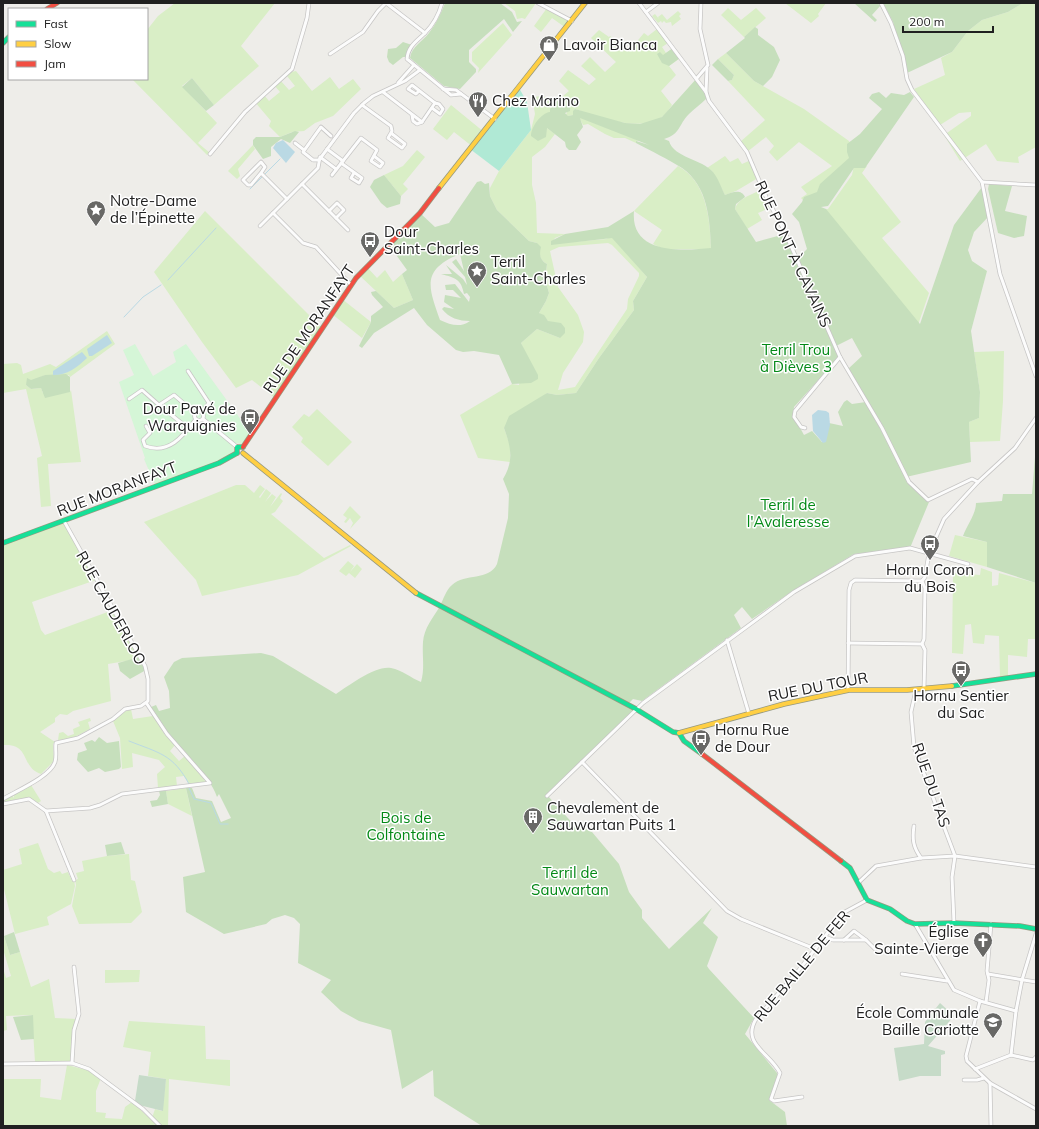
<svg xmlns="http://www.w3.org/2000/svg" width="1039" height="1129" font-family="Mulish,sans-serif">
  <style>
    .grass { fill: #d9eec6; fill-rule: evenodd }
    .forest { fill: #c6dfbc; fill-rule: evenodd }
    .cemetery { fill: #c6dbc8 }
    .park { fill: #d5f6d7 }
    .pitch { fill: #b0e9d5 }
    .water { fill: #bad9e4 }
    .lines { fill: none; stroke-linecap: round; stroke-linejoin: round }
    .stream { stroke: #bad9e4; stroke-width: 1 }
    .street-casing { stroke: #c7c6c5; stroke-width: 4.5 }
    .fast-casing { stroke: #96997f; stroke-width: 5.5 }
    .slow-casing { stroke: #96997f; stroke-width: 5.5 }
    .jam-casing { stroke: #96997f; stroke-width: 5.5 }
    .street { stroke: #fcfcfc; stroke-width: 3 }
    .fast { stroke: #16e098; stroke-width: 4 }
    .slow { stroke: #ffcf43; stroke-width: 4 }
    .jam { stroke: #f24e42; stroke-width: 4 }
    .labels { text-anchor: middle; stroke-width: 3; stroke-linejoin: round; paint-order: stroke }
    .poi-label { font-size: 15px; fill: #202020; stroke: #fff; text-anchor: start }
    .street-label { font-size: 15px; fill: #202020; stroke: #fff }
    .park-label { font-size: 15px; fill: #038916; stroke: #fff }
  </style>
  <rect width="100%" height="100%" fill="#eeede9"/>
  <g class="grass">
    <path d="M175 3H275L241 46 259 66 214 105 192 78 182 86 217 123 198 143 210 153 207 155 132 79H147V30L158 16Z"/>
    <path d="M504 3H536L525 19 522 18 517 19 515 11Z"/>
    <path d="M785 3H826L818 14 819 16 811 23Z"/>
    <path d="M1023 3H1036V147L1018 157 1019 163 997 161 986 144 960 161 944 135 971 116V112L959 113 940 125 914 89 945 75 941 58 952 52 968 31 982 20 1008 12Z"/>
    <path d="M547 8 572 21 566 28 552 18 541 32 534 26Z"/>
    <path d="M728 8 741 20 756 8 766 18 744 37 721 15Z"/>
    <path d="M678 11 681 14 679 16 681 19 672 26 671 22 666 23 664 21 662 23 661 21 658 23 652 16 655 14 659 19 658 17 662 14 667 20Z"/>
    <path d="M503 23 512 35 478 73 479 68 472 61V52Z"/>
    <path d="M657 29 668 43 662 47 666 53 673 48 680 58 669 66 676 75 661 91 672 105C669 109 666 114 662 117 638 133 600 117 575 109L573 115 568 116 566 115 567 112 562 103 557 101 569 91 559 81 568 70 589 85 596 79 581 66 590 57 605 72 616 62 591 38 599 30 609 37 610 36 629 51 644 33 648 36Z"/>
    <path d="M726 53 754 81 804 109 849 141 862 167 867 166 862 173 901 222 882 238 929 293 918 325 821 210 828 209 852 175 854 166 817 196 804 201 801 198 807 194 801 187 832 166 799 142 777 161 769 152 774 146 766 137 747 152 740 142 765 120 728 81 732 80 734 75 718 59Z"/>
    <path d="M296 71 312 91 330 77 339 89 353 79 361 89 333 116 315 123 304 131 292 132 280 137 269 126 271 121 255 102 264 95 269 101 280 92 274 85 280 80 289 90 295 86 287 76 291 72Z"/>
    <path d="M543 96 555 103 551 112 547 128 555 134 545 147 532 157V185L536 203 537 233 565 234 555 238 551 244 606 239 612 236 647 277 633 301 634 310 599 358 576 393 557 395 547 393 504 428 510 445V462L478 458 460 415 512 384 519 385 524 350 521 343 537 329 560 338 548 321 539 313 546 301 549 293 545 279 547 264C539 260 539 252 537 243L529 241 497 210 490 196V188L499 171 531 130 535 114 532 97ZM608 243 612 245 639 273V276L628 299 627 309 575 387 558 390 563 373 583 342 584 332 578 315 558 287 550 251 559 247Z"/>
    <path d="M451 105 484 132 473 147 454 132 447 140 433 129Z"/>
    <path d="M579 117 638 140 636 143 625 138H614L605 134 588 124 583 125Z"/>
    <path d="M253 145 255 149 238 169 240 176 237 179 228 171Z"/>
    <path d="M417 150 425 157 403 184 408 189 401 196 384 175 403 166Z"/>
    <path d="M725 156 730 162 738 158 742 164 751 160 758 178 736 191 725 195 712 171 707 168Z"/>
    <path d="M678 166C707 182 710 219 711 249H663L653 244 662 230 634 211Z"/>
    <path d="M763 189 772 207 758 213 762 220 747 229 735 209C738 198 753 194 763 189Z"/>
    <path d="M205 211 321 327 276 399 252 380 236 388 202 342 154 272Z"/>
    <path d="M366 266 377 278 385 270 393 282 402 274 413 300 394 308 359 275Z"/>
    <path d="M342 299 371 322 362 338 332 314Z"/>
    <path d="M107 331 115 344 70 377 69 375H45L26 385 31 389 41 388 43 393 70 392 71 390 81 462 48 464 51 506 41 507 37 458 42 456 26 389 3 393V364L17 363 21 365 23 374 50 364 56 367Z"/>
    <path d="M1004 351 1003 401 1000 441 970 442 969 422 979 418 980 392 974 352Z"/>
    <path d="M317 409 352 442 328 466 301 442 303 438 292 427 304 414 309 417Z"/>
    <path d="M236 485H245L254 493 260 485 265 489 259 497 260 498 266 489 271 493 265 502 272 494 276 497 270 507 281 493 282 494 280 498 283 501 275 512 271 514 324 558 350 545 351 546 298 575 202 596 196 580 144 522Z"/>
    <path d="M350 506 361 517 350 529 353 523 350 518 346 523 344 522 347 518 343 515Z"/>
    <path d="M64 521 96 580 32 602 41 630 45 635 113 610 139 657 132 660 108 664 111 701 73 711 67 715 60 714 55 718V722L40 732 55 742 53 744 54 761 41 774C20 767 31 743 3 745V543Z"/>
    <path d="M955 535 987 542V567L949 556Z"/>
    <path d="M348 561 354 566 350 572 357 564 362 569 355 578 349 573 346 576 339 571Z"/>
    <path d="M981 568 992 572V586L998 585 999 573 1036 583V639H1028L1027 657 1008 655V676L1000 677 999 636 985 635 984 644 973 643 971 624 965 625 963 654 952 653 953 573 980 575Z"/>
    <path d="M131 709 133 719 153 716 165 735 175 745 170 751 179 761 185 756 206 782 189 784 184 776 176 777 177 786 158 788 157 774 165 767 159 760 132 753 133 767 122 769 120 738 113 721 124 712Z"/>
    <path d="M90 718 91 721 88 722 90 729 71 739 58 740 59 733 63 732 68 736 74 734 73 729 80 726 78 722Z"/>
    <path d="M31 785 41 801 38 803C27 794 15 800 3 803V800L12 795 14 798V794Z"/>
    <path d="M186 788 192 816 168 804 166 791Z"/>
    <path d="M38 843 48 869 54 873 60 871 62 874 68 872 72 881 74 880 75 886 71 904 47 917 49 925 15 934 3 885V870L22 864 19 849Z"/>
    <path d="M129 854 131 880 135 881 142 912 131 923 79 924 72 906 76 885 75 880 78 879 76 873 84 871 82 861 107 856Z"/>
    <path d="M3 933 10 955 20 952 31 987 49 979 55 1018 77 1019 73 1029 72 1062H35L32 1015 6 1016 7 1030 3 1031V968L6 978 11 976 3 949Z"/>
    <path d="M105 970H140L139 982 105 983Z"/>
    <path d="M129 1021 205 1026 206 1059 230 1060V1086L169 1079 168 1126H160L152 1118 155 1109 162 1111 166 1079 148 1076 151 1052 123 1047Z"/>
    <path d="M67 1065 87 1070 101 1078 96 1091V1112L106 1113 105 1118 122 1119 125 1107 132 1102 158 1126H3V1079H41L40 1097 61 1100Z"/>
  </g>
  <g class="forest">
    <path d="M445 3H500L512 12 517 22 522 21 513 32 504 19 469 50V62L476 69V72L460 89 444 86 410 58C412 46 422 42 429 33 436 24 441 14 445 3Z"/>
    <path d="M854 3H875L881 5 872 15 877 20 875 22Z"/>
    <path d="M883 3H1023L1008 12 982 20 968 31 952 52 907 73 893 22Z"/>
    <path d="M755 27 758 29V35L774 47 780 60 772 77 763 86 754 81 726 53 745 38 744 37Z"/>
    <path d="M403 42 412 45 407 57H403L393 65 389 62 387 57 388 49 396 48Z"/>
    <path d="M673 48 680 58 669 66 662 63 657 54 660 52 663 55Z"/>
    <path d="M718 59 734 75 732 80 728 81 712 65Z"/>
    <path d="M192 78 214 105 206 111 182 87Z"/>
    <path d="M697 78 707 96 706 99C701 104 694 109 689 114 678 125 681 134 664 139L669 141C674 158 702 159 713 172 718 178 721 187 725 195 733 192 741 189 745 197L736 204 735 209 756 242 785 234 839 357 794 407 793 415 804 435 812 431 822 442 825 441 829 423 843 426 838 412 844 402 847 400 852 404 866 402 909 483 929 502 910 548 854 554 794 590 752 619 742 607 734 615 741 628 642 701 633 699 628 704 636 709 548 796 576 827H582L592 832 619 864 629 892 642 910V918L669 949 712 908 703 923 718 937 707 966 709 969 754 1018 745 1034 777 1073V1079L769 1100 785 1112 787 1126H482L434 1096 433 1070 402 1089 391 1030 359 1021 341 1011 321 992 331 980 298 963 300 924 294 918 285 915 272 919 266 924 224 934 186 912 183 877 205 872 186 788H192L196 798 212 801 221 822 231 818 219 794 217 797C206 764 161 742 151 707L156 705 159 711 170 708 169 691 164 677 174 662 182 658 261 653 273 656 336 694C348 686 376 665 391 668 402 670 411 678 421 682 425 668 422 657 423 642 424 628 433 618 440 606 443 600 446 590 452 585 465 573 489 581 497 564L508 518 509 494 503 479C514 461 511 447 504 428L509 416 547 393 557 395 576 393 599 358 634 310 633 301 647 277 612 238 551 245V241L565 234 608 227 634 211C630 254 681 251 711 248 710 220 708 186 682 168 668 159 651 151 636 143V141L649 145 580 118 583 127 577 135 581 142 576 150H569L566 147 565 142 547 128 546 137 538 141 531 136C531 127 541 113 550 112V109L557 101 570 107V111L565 113 568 116 573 115V111L575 109 625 123 640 124 662 117Z"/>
    <path d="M879 92 886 98 891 93 904 95 910 92 914 97 865 168H854L828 206 821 207 826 209 920 324 954 225 982 187 989 216 974 232 968 250 972 261 987 271 971 331 980 392 979 418 969 422 971 462 906 477 891 442 848 369 862 356 852 338 836 346 797 259 807 249 799 222 792 214 802 202 804 197 817 192 820 184 849 158 847 152V144L860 134 882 109 869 98 872 94Z"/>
    <path d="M295 131 299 132 290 143 281 139 271 147V156L263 159 253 145V140L256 137H280Z"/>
    <path d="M384 175 401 196 400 204 387 208 381 203 370 187 374 180Z"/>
    <path d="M481 181 485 184 489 183 490 196 497 210 529 241 537 243 541 247C539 255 540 260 547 264L545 279 549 293 546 301 539 313 544 315 548 321 561 323 565 328V333L560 338 537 329 521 343 538 375V379L531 383 512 384 499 355 474 351 463 352 456 350 427 325 414 308 374 333 362 348 359 346 371 322V316L383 307 372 295 371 292 376 291 394 308 413 300 402 274 407 270 389 245 420 213 435 227 449 223 477 182ZM460 254 464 271 456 259 452 262 465 277 467 285 463 279 446 265 452 274H441C456 278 461 279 464 294L467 293 470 297 469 302 455 284 445 285 446 290H453L461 298 445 295 444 302 454 309 444 307 442 309C449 318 459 321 470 321 460 328 451 325 440 320 429 288 420 270 460 254Z"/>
    <path d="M989 184 1012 186 1005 211 1027 216 1024 236 1014 238 998 233 988 189Z"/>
    <path d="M66 374 70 377V392L45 398 41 388 31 389 26 385 27 378 31 380 45 375Z"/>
    <path d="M1035 457H1036V583L987 567V542L963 536C967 525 976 514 976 503L1002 501 1003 494H1032Z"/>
    <path d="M139 657 146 670 130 679 120 671 118 663Z"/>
    <path d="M99 737 107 743 119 741 121 767 119 769 105 772 99 768 88 772 77 760 78 753 87 750 84 743 92 740 95 742Z"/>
    <path d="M159 791H166L168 804 152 807 150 801 157 800 160 795Z"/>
    <path d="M121 842 125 854 107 856 105 845Z"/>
    <path d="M14 932 20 952 10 955 4 936Z"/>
    <path d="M33 1015 34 1039 21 1040 13 1017Z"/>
  </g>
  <g class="cemetery">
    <path d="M940 1003 954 1016 928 1046 945 1051V1054L941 1055V1076H920L899 1081 894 1048 924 1044 925 1022Z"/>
    <path d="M139 1075 166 1079 163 1111 139 1105 135 1101Z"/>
  </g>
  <path class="park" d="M135 344 153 376 176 362 173 352 186 344 252 435 244 445 236 443 233 446 235 452 231 456 156 487 144 459 145 458 119 382 134 375 123 350Z"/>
  <path class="pitch" d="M519 88 527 102 531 130 499 171 470 149Z"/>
  <g class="water">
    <path d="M283 140 295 152 286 163 273 148 276 143Z"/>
    <path d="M107 335 112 343 92 356H89L87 349Z"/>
    <path d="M82 352 87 358C76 368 68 375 53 375V371Z"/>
    <path d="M818 410 826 411 829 413 830 425 826 442 823 443 813 431 812 415Z"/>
  </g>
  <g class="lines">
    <g class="stream">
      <path d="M265 174 280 159"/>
      <path d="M250 189 262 177"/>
      <path d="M168 280 216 228"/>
      <path d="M124 317 143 297 161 285"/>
      <path d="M129 741C159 753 173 754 189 784"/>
      <path d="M189 788 194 799 211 803 220 824H228"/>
    </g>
    <defs>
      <g id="street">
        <path d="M442 3C439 14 433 25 425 33 417 41 408 46 407 59L451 95 461 94"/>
        <path d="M538 3 572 21"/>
        <path d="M639 3 706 92"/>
        <path d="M881 3 891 23 903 56 907 79 912 90 982 182 1000 274 1036 376"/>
        <path d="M646 12 658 3"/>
        <path d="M330 54 363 32 378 11 386 3 425 33"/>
        <path d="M707 68 706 92 709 101 747 152 767 199 784 230 840 357 882 428 909 482 928 500 972 479 978 482"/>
        <path d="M697 78 708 65 700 29 701 3"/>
        <path d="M398 83 414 65"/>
        <path d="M443 89 456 90 495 119"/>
        <path d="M383 92 422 122 435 103 412 85 408 89 416 94 419 91"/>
        <path d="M362 105 391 126 392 131 388 138 402 148 405 144 391 133"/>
        <path d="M432 108 440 114 443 109 439 104 435 103"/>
        <path d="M412 115 413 121 417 124 422 122"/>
        <path d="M331 136 321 127 303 152 313 160H319L354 113 364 103 373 96 405 81 420 70"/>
        <path d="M295 143 304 150"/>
        <path d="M327 149 343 161"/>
        <path d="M210 154 245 112 292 69 307 18 309 3"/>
        <path d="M341 163 362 178 359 183 351 178 354 173"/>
        <path d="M261 173 251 185H248L243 180 261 162 265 167 261 173 287 199"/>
        <path d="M332 175 361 138 377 150 371 161 380 167 383 163 374 156"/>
        <path d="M982 182 1036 185"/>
        <path d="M302 184 348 230"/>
        <path d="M329 211 337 203 344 210 336 218"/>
        <path d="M273 213 303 243 316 247 351 285"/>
        <path d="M260 226 318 168 320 157 336 169"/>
        <path d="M188 371 209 403 202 412"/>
        <path d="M129 399 142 390 159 405 174 395 195 413"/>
        <path d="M159 405 189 429"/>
        <circle cx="199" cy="416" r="4.5"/>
        <path d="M203 419 237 447"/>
        <path d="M146 426 150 433 143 440 145 446C169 455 183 436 196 419"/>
        <path d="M805 428 801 427 794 417 795 411 840 357"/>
        <path d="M727 640 749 714"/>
        <path d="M848 643 922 644"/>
        <path d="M924 688 925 650 922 644 924 639 925 588 922 581 925 577 929 553 944 519 978 482 1015 448 1036 418"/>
        <path d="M848 690 849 590 851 583 855 580 922 581"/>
        <path d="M916 690 911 712 914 747 955 856 952 877 954 923"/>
        <path d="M582 762 727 911 741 919 815 949"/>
        <path d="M547 796 643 703 794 592 855 556 910 548 968 564"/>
        <path d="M3 799C16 791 50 777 55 762 57 756 55 749 56 743L78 738 113 719 125 709 141 706 148 701V679L145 666 64 521"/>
        <path d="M3 804 29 799 46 811 90 808 100 805 122 794 210 783 167 734 147 704"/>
        <path d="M46 811 74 880"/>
        <path d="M914 826C912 839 913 847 921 858"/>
        <path d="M858 883 876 866 921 858 955 856 1036 867"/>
        <path d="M915 924 954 990 980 1001 1016 1011 1011 1055"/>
        <path d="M825 937 833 940H866L875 949"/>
        <path d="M844 940 854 931 866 940"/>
        <path d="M902 974 947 981"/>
        <path d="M988 974 1036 982"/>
        <path d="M980 1001 966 1056 967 1061 990 1083 1036 1109"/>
        <path d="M986 1002 989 980 987 971 991 924"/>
        <path d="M1016 1011 1022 980 1036 934"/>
        <path d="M1011 1055 1033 1060 1036 1057"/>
        <path d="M72 1063 74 1030 79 1014 74 967"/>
        <path d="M3 1064 72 1063 89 1069 143 1109 160 1126"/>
        <path d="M975 1069 1011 1055"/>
        <path d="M964 1080H977L984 1078"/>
        <path d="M990 1083 991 1126"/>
        <path d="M802 1097 774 1101 771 1099 780 1073C770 1053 741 1044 756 1019L799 970 843 913 867 900"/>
      </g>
      <g id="fast">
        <path d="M3 43 9 37"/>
        <path d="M237 453V447H243"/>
        <path d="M3 543 219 463 237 453"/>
        <path d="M416 593 636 709 673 732 679 733 684 741 702 754"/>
        <path d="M952 686 1036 674"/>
        <path d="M841 861 850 868 867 900 890 909 907 921 915 924 954 923 1020 926 1036 929"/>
      </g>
      <g id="slow">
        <path d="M439 188 585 3"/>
        <path d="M243 453 416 593"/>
        <path d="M679 733 784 704 849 690H907L952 686"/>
      </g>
      <g id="jam">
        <path d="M47 9 57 3"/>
        <path d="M243 447 356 278 420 213 439 188"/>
        <path d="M702 754 841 861"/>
      </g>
    </defs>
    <use href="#street" class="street-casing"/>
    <use href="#fast" class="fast-casing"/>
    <use href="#slow" class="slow-casing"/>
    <use href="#jam" class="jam-casing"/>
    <use href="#street" class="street"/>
    <use href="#fast" class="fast"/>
    <use href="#slow" class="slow"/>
    <use href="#jam" class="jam"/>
  </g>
  <defs>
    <symbol id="shop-pin" viewBox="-11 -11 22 30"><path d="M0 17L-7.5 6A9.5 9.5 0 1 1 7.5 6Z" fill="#686866" stroke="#fff"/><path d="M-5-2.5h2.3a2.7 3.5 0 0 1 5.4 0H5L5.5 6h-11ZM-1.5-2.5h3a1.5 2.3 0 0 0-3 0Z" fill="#fff"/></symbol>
    <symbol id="restaurant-pin" viewBox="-11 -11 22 30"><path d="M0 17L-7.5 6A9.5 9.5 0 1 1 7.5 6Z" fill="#686866" stroke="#fff"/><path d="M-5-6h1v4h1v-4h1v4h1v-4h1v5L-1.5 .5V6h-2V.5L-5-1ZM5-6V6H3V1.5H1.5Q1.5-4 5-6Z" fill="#fff"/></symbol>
    <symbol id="sight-pin" viewBox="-11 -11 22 30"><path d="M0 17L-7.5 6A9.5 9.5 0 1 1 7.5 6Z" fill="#686866" stroke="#fff"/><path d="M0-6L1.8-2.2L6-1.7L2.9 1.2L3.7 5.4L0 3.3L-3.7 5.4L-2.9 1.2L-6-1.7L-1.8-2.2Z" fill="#fff"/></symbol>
    <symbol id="bus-pin" viewBox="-11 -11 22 30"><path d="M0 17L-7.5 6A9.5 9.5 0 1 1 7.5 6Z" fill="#686866" stroke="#fff"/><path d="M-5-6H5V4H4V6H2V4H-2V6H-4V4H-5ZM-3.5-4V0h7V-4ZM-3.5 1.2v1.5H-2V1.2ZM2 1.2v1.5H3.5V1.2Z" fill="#fff"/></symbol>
    <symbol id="building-pin" viewBox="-11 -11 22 30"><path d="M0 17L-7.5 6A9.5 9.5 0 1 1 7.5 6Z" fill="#686866" stroke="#fff"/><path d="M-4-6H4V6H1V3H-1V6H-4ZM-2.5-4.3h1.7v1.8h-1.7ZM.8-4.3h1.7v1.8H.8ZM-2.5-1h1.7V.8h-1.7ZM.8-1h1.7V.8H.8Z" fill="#fff"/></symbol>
    <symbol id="church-pin" viewBox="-11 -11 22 30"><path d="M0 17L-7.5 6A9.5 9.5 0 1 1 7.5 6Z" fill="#686866" stroke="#fff"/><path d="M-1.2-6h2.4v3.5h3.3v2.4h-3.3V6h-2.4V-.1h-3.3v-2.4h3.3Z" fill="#fff"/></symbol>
    <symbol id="school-pin" viewBox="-11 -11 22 30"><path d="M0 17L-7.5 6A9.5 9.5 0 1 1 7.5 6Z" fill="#686866" stroke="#fff"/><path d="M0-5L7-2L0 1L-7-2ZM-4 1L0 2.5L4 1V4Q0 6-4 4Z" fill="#fff"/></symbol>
  </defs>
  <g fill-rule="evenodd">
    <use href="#shop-pin" x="538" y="34" width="22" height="30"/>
    <use href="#restaurant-pin" x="467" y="90" width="22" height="30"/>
    <use href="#sight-pin" x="85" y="199" width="22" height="30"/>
    <use href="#bus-pin" x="359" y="230" width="22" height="30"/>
    <use href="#sight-pin" x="466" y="260" width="22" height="30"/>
    <use href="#bus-pin" x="239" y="407" width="22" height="30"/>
    <use href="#bus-pin" x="919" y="533" width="22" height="30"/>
    <use href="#bus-pin" x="950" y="659" width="22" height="30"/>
    <use href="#bus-pin" x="690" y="728" width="22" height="30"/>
    <use href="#building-pin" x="522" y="806" width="22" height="30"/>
    <use href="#church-pin" x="972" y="930" width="22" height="30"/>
    <use href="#school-pin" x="982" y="1011" width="22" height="30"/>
  </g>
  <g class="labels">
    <g class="poi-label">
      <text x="563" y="50">Lavoir Bianca</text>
      <text x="492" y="106">Chez Marino</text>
      <text x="110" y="206">Notre-Dame<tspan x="110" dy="17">de l’Épinette</tspan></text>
      <text x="384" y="237">Dour<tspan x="384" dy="17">Saint-Charles</tspan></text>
      <text x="491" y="267">Terril<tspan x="491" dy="17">Saint-Charles</tspan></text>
      <text x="236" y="414" text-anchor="end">Dour Pavé de<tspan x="236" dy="17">Warquignies</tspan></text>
      <text x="930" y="575" text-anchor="middle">Hornu Coron<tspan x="930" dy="17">du Bois</tspan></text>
      <text x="961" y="701" text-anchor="middle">Hornu Sentier<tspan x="961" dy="17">du Sac</tspan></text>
      <text x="715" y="735">Hornu Rue<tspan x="715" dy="17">de Dour</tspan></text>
      <text x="547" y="813">Chevalement de<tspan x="547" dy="17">Sauwartan Puits 1</tspan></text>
      <text x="969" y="937" text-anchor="end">Église<tspan x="969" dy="17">Sainte-Vierge</tspan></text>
      <text x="979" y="1018" text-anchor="end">École Communale<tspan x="979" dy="17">Baille Cariotte</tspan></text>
    </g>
    <g class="street-label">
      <text transform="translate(793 254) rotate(65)" y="5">RUE PONT À CAVAINS</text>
      <text transform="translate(309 329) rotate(-56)" y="5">RUE DE MORANFAYT</text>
      <text transform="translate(117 489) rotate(-21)" y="5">RUE MORANFAYT</text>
      <text transform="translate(111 608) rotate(61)" y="5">RUE CAUDERLOO</text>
      <text transform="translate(818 687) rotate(-11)" y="5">RUE DU TOUR</text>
      <text transform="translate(931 785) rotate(71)" y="5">RUE DU TAS</text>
      <text transform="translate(802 966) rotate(-50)" y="5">RUE BAILLE DE FER</text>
    </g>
    <g class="park-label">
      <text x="796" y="355">Terril Trou<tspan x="796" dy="17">à Dièves 3</tspan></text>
      <text x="788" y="510">Terril de<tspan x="788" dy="17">l'Avaleresse</tspan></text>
      <text x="406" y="823">Bois de<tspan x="406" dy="17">Colfontaine</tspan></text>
      <text x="570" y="878">Terril de<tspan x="570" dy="17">Sauwartan</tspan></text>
    </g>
  </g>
  <rect width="1039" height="1129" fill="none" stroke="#202020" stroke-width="8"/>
  <rect x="8" y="8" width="140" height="72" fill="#ffffff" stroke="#a6a6a6"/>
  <rect x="16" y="21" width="20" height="6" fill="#16e098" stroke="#a6a6a6"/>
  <text x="44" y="28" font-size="12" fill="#202020">Fast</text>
  <rect x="16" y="41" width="20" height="6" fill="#ffcf43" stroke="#a6a6a6"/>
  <text x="44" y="48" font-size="12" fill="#202020">Slow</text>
  <rect x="16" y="61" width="20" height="6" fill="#f24e42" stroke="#a6a6a6"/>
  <text x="44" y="68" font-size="12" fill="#202020">Jam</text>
  <path d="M903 26v6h90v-6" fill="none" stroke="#202020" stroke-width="2"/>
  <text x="909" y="26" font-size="12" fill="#202020" stroke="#ffffff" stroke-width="3" paint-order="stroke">200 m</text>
</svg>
